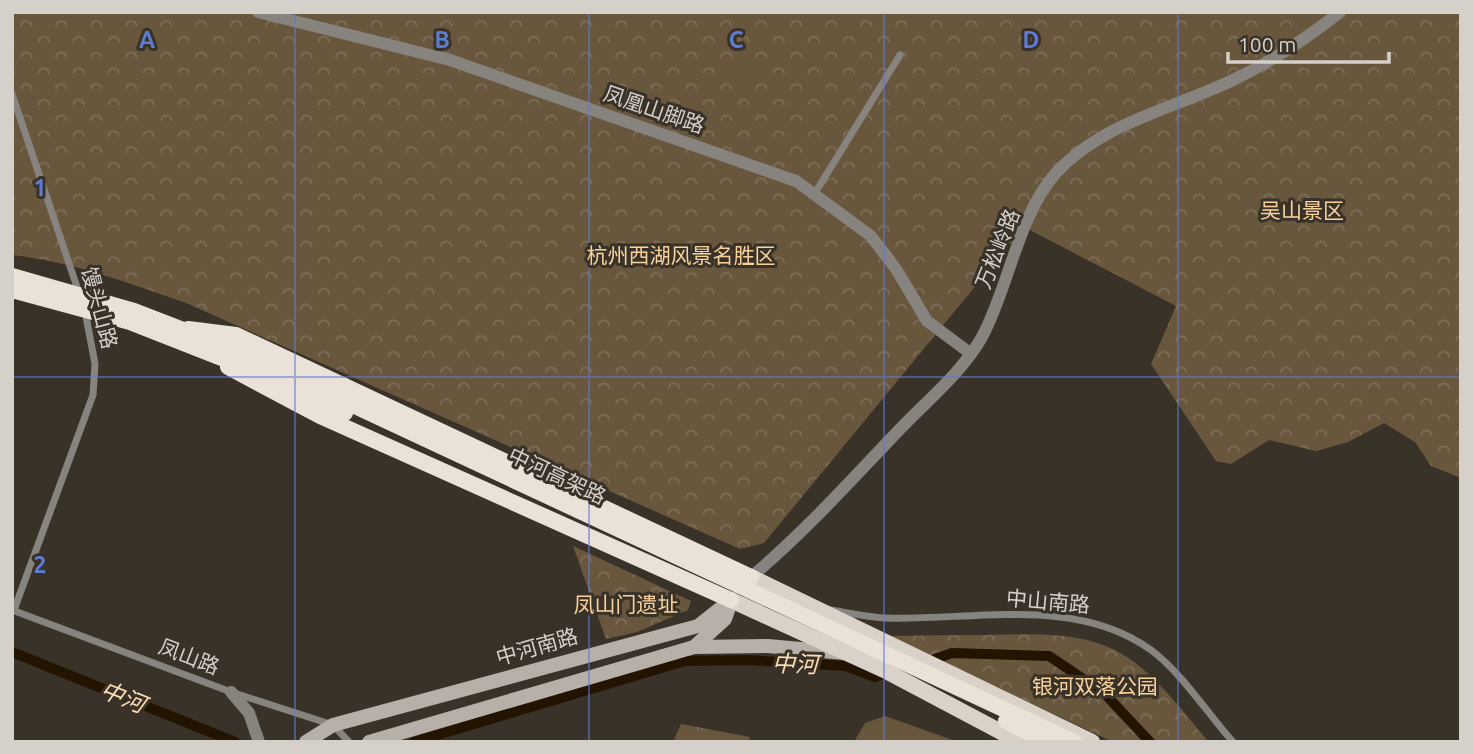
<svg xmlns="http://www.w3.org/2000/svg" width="1473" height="754" font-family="Ubuntu,'Noto Sans SC',sans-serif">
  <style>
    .grass { fill: url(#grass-tufts) }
    .park { fill: url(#park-crowns) }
    .pitch { fill: #69573d }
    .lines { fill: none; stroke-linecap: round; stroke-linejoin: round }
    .canal { stroke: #231401; stroke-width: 10 }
    .minor { stroke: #87837e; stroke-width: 7 }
    .tertiary { stroke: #87837e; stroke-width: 12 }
    .secondary { stroke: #b6b0a8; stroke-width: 14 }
    .primary { stroke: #dad2c9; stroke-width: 16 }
    .trunk { stroke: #eae2d8; stroke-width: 16 }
    .trunk-bridge { stroke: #eae2d8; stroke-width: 16 }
    .grid { fill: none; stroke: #5d7cd3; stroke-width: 2; stroke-opacity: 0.55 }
    .labels { text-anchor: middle; stroke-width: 6; stroke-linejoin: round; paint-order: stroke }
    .street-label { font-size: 21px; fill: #d5d0ca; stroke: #393229 }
    .park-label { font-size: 21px; fill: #f9d19b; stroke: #393229 }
    .water-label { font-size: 23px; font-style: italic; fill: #fdddb2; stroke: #393229 }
    .grid-label { font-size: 23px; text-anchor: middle; font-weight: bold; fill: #5d7cd3; stroke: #393229; stroke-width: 6; stroke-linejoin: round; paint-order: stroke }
  </style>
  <defs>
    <pattern id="grass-tufts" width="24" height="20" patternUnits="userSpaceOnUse" patternTransform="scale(1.75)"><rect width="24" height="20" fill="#69573d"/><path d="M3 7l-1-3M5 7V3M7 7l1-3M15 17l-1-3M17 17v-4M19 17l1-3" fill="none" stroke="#7e6e58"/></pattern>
    <pattern id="park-crowns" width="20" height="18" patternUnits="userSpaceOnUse" patternTransform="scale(1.75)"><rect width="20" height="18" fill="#69573d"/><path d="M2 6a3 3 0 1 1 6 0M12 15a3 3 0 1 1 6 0" fill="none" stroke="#7e6e58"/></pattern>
  </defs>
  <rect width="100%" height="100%" fill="#393229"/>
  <path class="grass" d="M681 724 750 737 748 742H673Z"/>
  <g class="park">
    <path d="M12 12H1461V478L1431 466 1415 442 1384 423 1348 442 1316 451 1269 440 1231 464 1216 461 1151 364 1176 306 1024 227 764 543 740 549 186 303C128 283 74 262 12 255Z"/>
    <path d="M573 546 691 601 688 610 637 632 606 639Z"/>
    <path d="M964 635C1014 636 1077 627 1122 654 1156 674 1183 712 1209 742H1113L888 636Z"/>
  </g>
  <g class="pitch">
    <path d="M740 51 758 61 741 91 723 81Z"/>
    <path d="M885 716 958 742H854L865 723Z"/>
  </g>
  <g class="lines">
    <g class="canal">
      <path d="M12 652 235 742"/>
      <path d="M926 662 952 653 1049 656 1104 693 1150 742"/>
      <path d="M414 742 685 661 746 660 846 666 875 677 890 672"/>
    </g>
    <g class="minor">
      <path d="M12 94 79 293"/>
      <path d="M815 193 900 55"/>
      <path d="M12 610 231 692 333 725 349 742"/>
      <path d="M14 610 93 395 95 364 85 311"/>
      <path d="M831 610C849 613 867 617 885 618 972 621 1075 595 1151 650 1181 672 1208 714 1233 742"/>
    </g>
    <g class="tertiary">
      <path d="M258 12 450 60 796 181 871 236 896 269 927 321 970 353"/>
      <path d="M751 577C805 532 852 479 901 428 928 400 963 371 982 337 1009 287 1018 215 1056 173 1103 122 1173 109 1233 80 1271 62 1307 38 1340 12"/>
      <path d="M231 692 249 713 259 742"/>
    </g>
    <g class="secondary">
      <path d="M694 647 725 619 732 599"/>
      <path d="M306 742 333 725 698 626 731 600"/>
      <path d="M369 742 694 647 768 646 844 653"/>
    </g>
    <g class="primary">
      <path d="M751 577 1092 742"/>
      <path d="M731 600 884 670 1020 742"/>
    </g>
    <g class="trunk">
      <path d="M188 329 236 335 751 577"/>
      <path d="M228 367 320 416 731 600"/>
    </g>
    <g class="trunk-bridge">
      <path d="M12 276 134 311 235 350 1074 742"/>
      <path d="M12 290 130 322 242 366 345 413"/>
      <path d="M1006 721 1047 742"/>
    </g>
  </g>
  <path class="grid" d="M295 12V742M589 12V742M884 12V742M1178 12V742M12 377H1461"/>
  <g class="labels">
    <g class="street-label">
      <text transform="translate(654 110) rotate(19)" y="7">凤凰山脚路</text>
      <text transform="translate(998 249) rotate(-68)" y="7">万松岭路</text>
      <text transform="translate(99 308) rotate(75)" y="7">馒头山路</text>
      <text transform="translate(557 476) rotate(25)" y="7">中河高架路</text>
      <text transform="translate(1048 602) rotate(5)" y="7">中山南路</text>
      <text transform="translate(537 647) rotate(-16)" y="7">中河南路</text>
      <text transform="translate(189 657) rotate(21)" y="7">凤山路</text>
    </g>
    <g class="park-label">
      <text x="1302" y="218">吴山景区</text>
      <text x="681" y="263">杭州西湖风景名胜区</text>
      <text x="626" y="612">凤山门遗址</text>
      <text x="1095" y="694">银河双落公园</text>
    </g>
    <g class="water-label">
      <text transform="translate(795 664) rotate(2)" y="8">中河</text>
      <text transform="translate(123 697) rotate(22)" y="8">中河</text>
    </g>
  </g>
  <g class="grid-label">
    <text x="147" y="48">A</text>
    <text x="442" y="48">B</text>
    <text x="736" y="48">C</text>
    <text x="1031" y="48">D</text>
    <text x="40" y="196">1</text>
    <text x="40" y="573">2</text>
  </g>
  <rect width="1473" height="754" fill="none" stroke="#d5d0ca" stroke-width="28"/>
  <path d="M1228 52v10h161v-10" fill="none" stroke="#d5d0ca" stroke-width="3.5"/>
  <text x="1238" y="52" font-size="21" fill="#d5d0ca" stroke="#393229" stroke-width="5" paint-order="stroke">100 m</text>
</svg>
